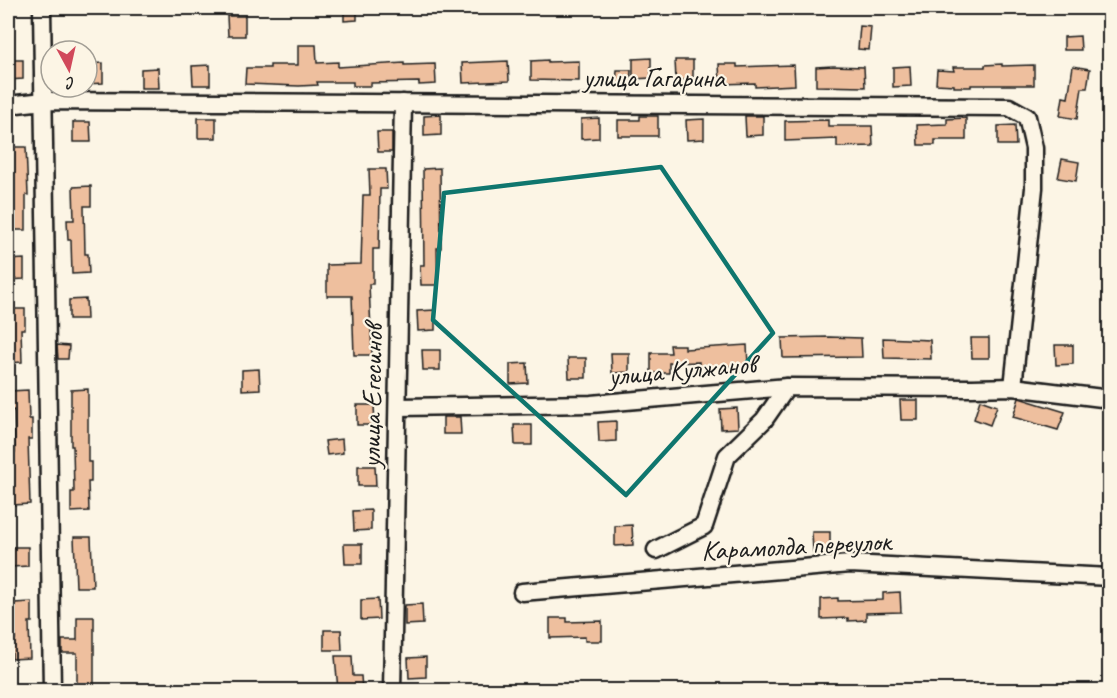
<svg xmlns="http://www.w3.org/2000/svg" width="1117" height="698" font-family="Caveat,sans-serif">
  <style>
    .building { fill: #eebf9e; stroke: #1c1c1c; stroke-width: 1.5 }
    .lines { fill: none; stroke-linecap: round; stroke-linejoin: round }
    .minor-casing { stroke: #1c1c1c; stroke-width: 21 }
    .minor { stroke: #fcf5e5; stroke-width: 16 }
    .marked { fill: none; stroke: #0f766e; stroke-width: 4.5; stroke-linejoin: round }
    .labels { text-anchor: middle; stroke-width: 4.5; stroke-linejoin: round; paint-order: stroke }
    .street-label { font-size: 28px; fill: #1c1c1c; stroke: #fcf5e5 }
  </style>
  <rect width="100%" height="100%" fill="#fcf5e5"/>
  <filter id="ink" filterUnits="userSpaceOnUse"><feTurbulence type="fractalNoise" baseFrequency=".0167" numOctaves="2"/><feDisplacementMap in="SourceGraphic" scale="12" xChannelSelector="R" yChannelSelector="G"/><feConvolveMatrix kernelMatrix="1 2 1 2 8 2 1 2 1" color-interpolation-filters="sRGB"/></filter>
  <g filter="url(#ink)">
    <g class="building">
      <path d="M344 8H357V20L344 21Z"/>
      <path d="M227 16H245V36H228Z"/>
      <path d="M860 26 871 27 869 50 858 49Z"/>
      <path d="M1080 36 1081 50H1064V37Z"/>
      <path d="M298 45H316L317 63 338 62V67L404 63V65L435 64 436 84 419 85V82L371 83V86H353V82H317L318 85 299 86 245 84 246 68H270V65H298Z"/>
      <path d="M651 58V78L633 79V59Z"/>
      <path d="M8 60H23V79L8 80Z"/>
      <path d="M548 60V62L579 61V81L531 80V61Z"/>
      <path d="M675 60H693V80H676Z"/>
      <path d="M508 61 509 81 463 83 462 63Z"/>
      <path d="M103 63V83L87 84V64Z"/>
      <path d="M719 64H737V67L794 65 795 85 755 87V83L720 84Z"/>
      <path d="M1002 64V66L1034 65V85H971V87H954V85L936 84 937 70 954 71 953 67H985V65Z"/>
      <path d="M210 65V85H193L192 66Z"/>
      <path d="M833 66 864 67 865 87 816 86V67Z"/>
      <path d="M910 66 911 86 893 87V67Z"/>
      <path d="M1073 66 1090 69 1087 88H1082L1077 119 1060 116 1063 97 1068 98Z"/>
      <path d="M158 68 159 88H141V69Z"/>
      <path d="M617 70H631L630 86H616Z"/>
      <path d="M441 115V135L424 136V116Z"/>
      <path d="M640 116H658V136H618V120H640Z"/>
      <path d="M745 116H763V135L746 136Z"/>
      <rect x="198" y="118" width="18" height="20"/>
      <path d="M599 118V138L581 139V119Z"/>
      <path d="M966 118V140H935V145H918L917 125 947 124V119Z"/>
      <path d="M704 119V139L687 140 686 120Z"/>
      <path d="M828 120V126H872L873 146 837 147V139L785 141V121Z"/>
      <path d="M73 122H90L91 142H73Z"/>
      <path d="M1015 125 1016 145H998V126Z"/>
      <path d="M377 132H392V152H378Z"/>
      <path d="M8 147H26L28 195H26V230H9V210H11Z"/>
      <path d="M1062 159 1079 162 1076 181 1058 178Z"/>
      <path d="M440 168 441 248H437L438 285H421L420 265H424L423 169Z"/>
      <path d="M369 169H386L387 189H380L379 249H373V284H369L372 355H354L352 296H327V265L361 264 363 195H370Z"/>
      <path d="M91 186V206H84L85 254H88L89 273 72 274 71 240H68L67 220H74L73 187Z"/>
      <path d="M24 259V279L8 280V260Z"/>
      <path d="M86 299 87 319H69V300Z"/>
      <path d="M8 309H25V329H21L22 362 8 363Z"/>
      <path d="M435 310V330L418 331 417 311Z"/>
      <path d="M829 337 861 338 862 357 783 358 782 338Z"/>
      <path d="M883 338 930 340 931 359 884 358Z"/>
      <path d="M971 338H989V358H972Z"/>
      <path d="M57 345 69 346 68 359H58Z"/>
      <path d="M670 345H685V349L747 345 748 365 699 368V362L669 363V373H651V353H671Z"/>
      <path d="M1055 345H1073V364L1056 365Z"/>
      <path d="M422 350H440V370H423Z"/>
      <path d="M611 353H629V372L612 373Z"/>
      <path d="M568 358H586V378H569Z"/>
      <path d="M527 363 528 383 510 384V364Z"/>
      <path d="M259 369 260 389 242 390V370Z"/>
      <path d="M88 389V462H91V482H88L89 511 71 512V492H74L73 446H71V390Z"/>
      <path d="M28 390 29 419H32V439H28L30 504 12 505 11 452H15L14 410 11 411 10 391Z"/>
      <path d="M1019 398 1065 412 1058 430 1013 417Z"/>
      <path d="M900 400H918V420H901Z"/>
      <path d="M980 400 997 406 990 425 974 419Z"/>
      <path d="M357 405H374L375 425H357Z"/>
      <path d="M737 408 738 428 721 429 720 409Z"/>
      <path d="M443 417H460L461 434H443Z"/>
      <path d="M616 421V441L599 442 598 422Z"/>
      <path d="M514 425H532V445H515Z"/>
      <path d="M342 439 343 453 327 455 325 441Z"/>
      <path d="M358 466H375L376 486H358Z"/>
      <path d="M371 510V530L354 531 353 511Z"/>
      <path d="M632 525 633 545 615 546V526Z"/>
      <path d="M812 532H830V552H813Z"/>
      <path d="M74 537H91L93 587H76Z"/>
      <path d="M344 544H362V564H345Z"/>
      <path d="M10 547H28V566L11 567Z"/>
      <path d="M900 592 901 612 866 613V620L848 621V618L821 619V599L838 598V601L883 600V593Z"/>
      <path d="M378 599 379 619 361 620V600Z"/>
      <path d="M32 602V622H29L30 658 12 659V639H15L14 603Z"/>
      <path d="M422 604 423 624 405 625V605Z"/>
      <path d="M77 617H94V690H77V653H62V640H77Z"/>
      <path d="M550 618H567V622L602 621V641H585V637L550 638Z"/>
      <path d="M324 630H341L342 650H324Z"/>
      <path d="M335 656H352L353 676H361L362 690H338Z"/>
      <path d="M426 657V677L409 678 408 658Z"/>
    </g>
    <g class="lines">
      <defs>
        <g id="minor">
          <path d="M42 8 52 690"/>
          <path d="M8 105 44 101 1009 107 1027 117 1034 148V188L1013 387"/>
          <path d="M398 407 591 404 787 387 972 388 1013 387 1110 399"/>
          <path d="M656 550 704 526 727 456 764 420 787 387"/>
          <path d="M522 592 850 564 1110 577"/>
          <path d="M392 690 403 103"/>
        </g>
      </defs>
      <use href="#minor" class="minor-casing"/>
      <use href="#minor" class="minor"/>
    </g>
  </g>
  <path class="marked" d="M661 167 773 333 626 495 433 320 444 193Z"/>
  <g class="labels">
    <g class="street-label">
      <text x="654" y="87">улица Гагарина</text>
      <text transform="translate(682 369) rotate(-5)" y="10">улица Кулжанов</text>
      <text transform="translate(371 396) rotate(-89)" y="10">улица Егесинов</text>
      <text transform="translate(796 545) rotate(-3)" y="10">Карамолда переулок</text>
    </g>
  </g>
  <rect width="1117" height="698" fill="none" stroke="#fcf5e5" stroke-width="30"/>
  <rect x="15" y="15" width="1087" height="668" fill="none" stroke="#1c1c1c" stroke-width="2" filter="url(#ink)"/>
  <g transform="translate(69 69) rotate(172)"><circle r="28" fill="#fcf5e5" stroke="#a29e95" stroke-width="1.5"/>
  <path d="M0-4.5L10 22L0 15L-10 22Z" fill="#d1495b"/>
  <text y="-9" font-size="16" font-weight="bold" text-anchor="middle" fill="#1c1c1c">С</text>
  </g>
</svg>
